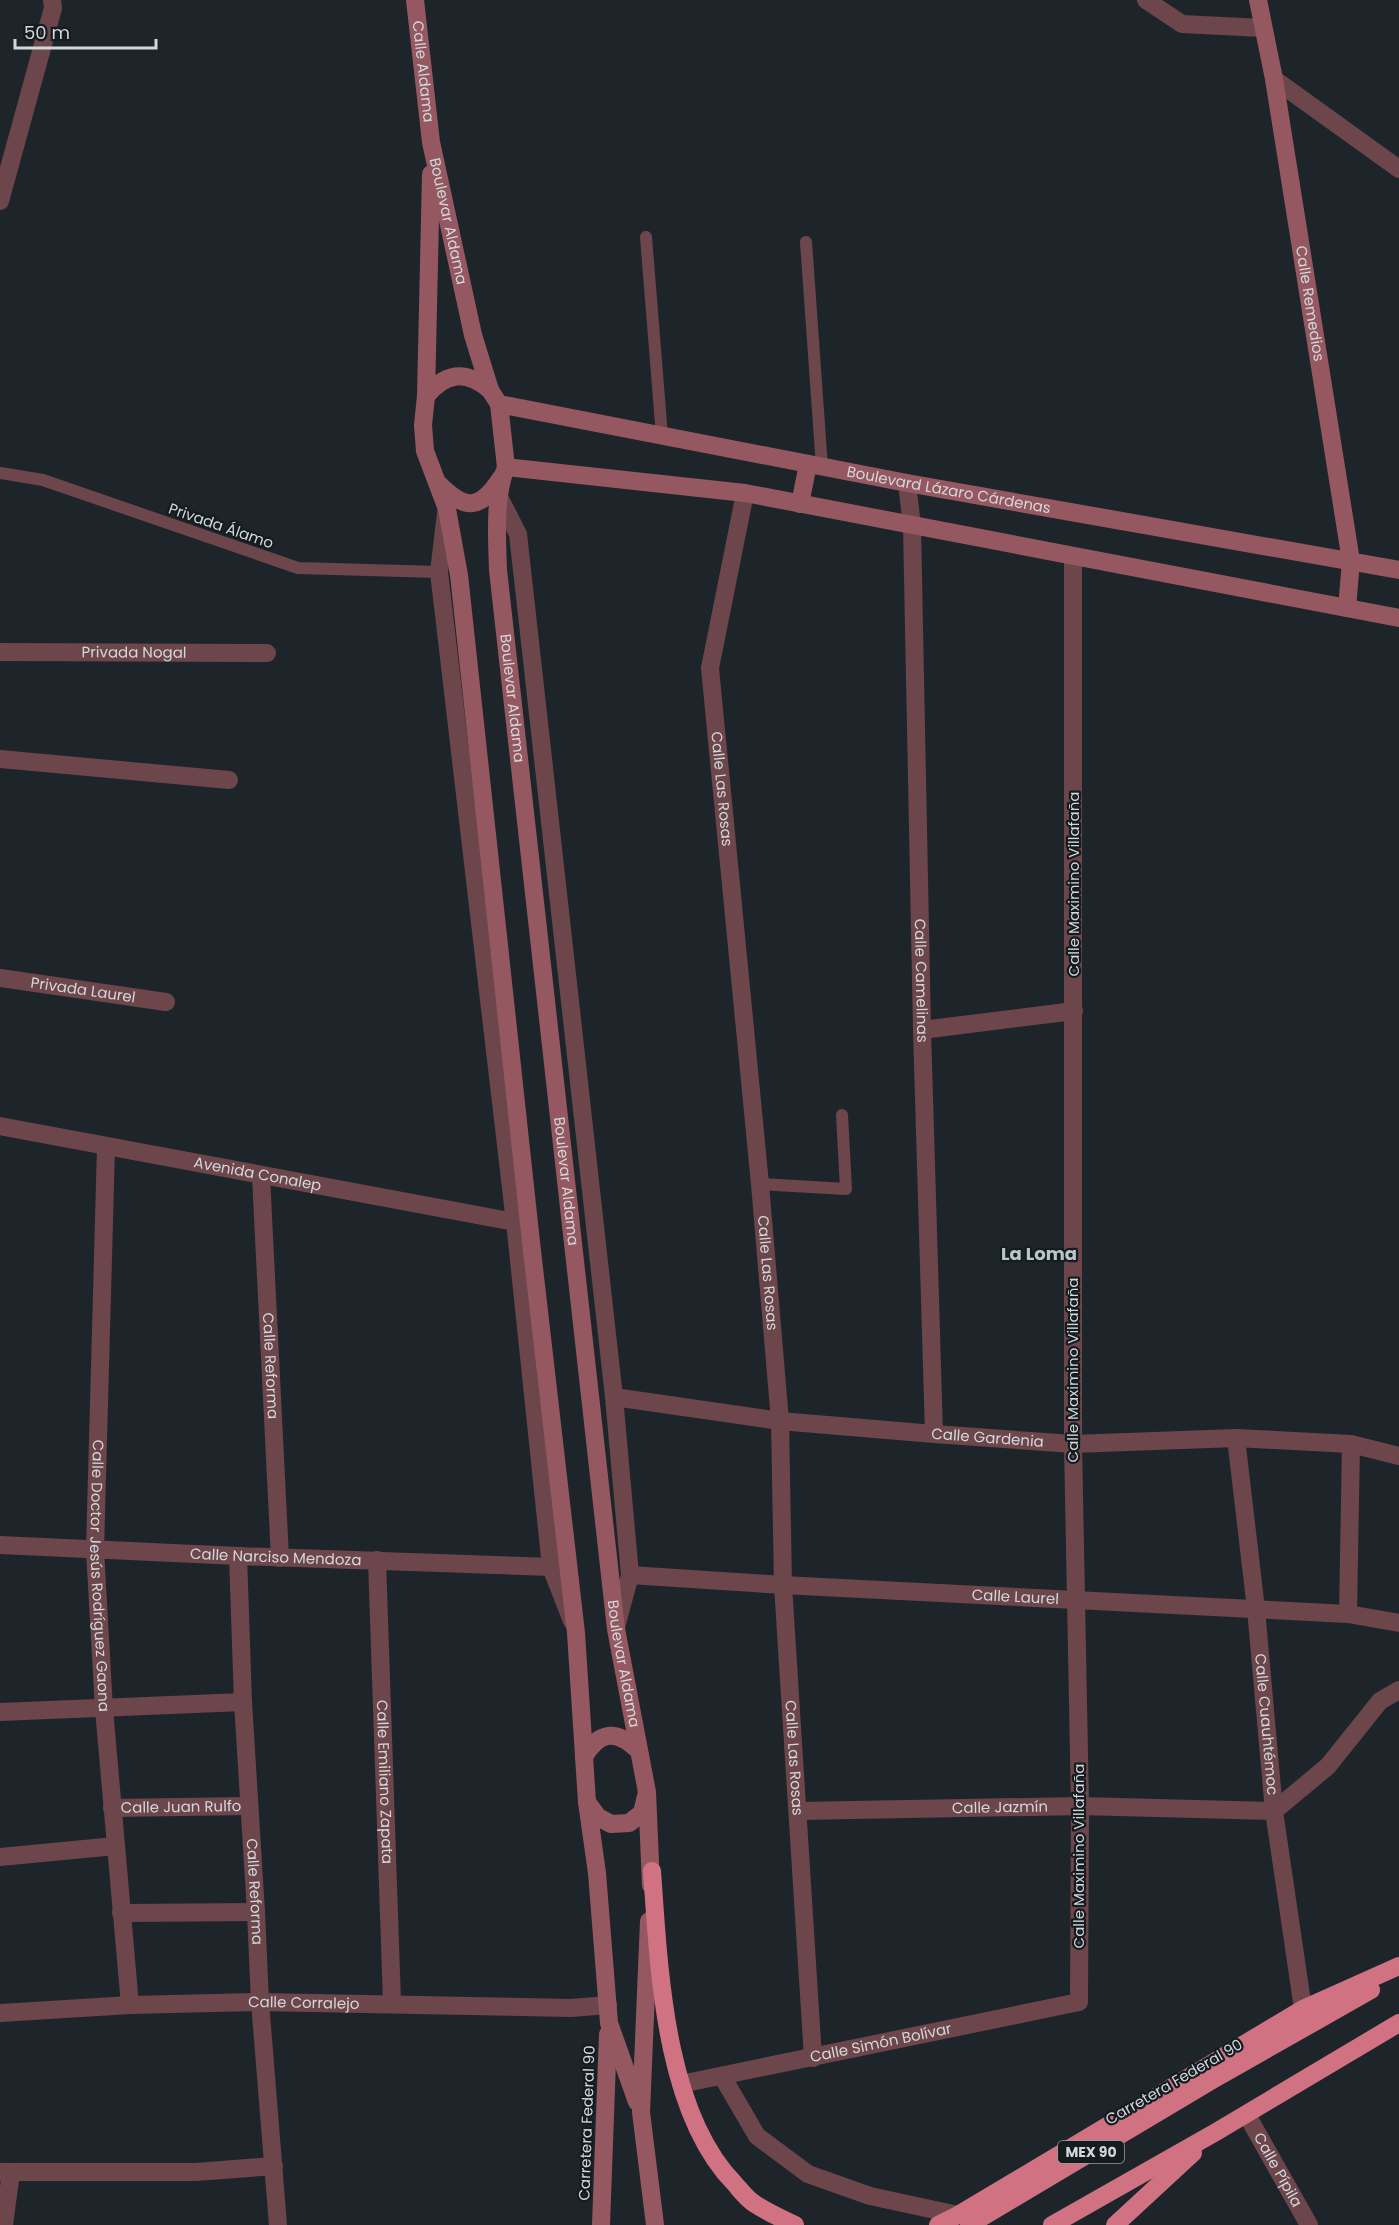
<svg xmlns="http://www.w3.org/2000/svg" width="1399" height="2225" font-family="Poppins,sans-serif">
  <style>
    .lines { fill: none; stroke-linecap: round; stroke-linejoin: round }
    .lane { stroke: #6d464b; stroke-width: 12 }
    .street { stroke: #6d464b; stroke-width: 18 }
    .secondary { stroke: #955861; stroke-width: 18 }
    .highway { stroke: #d07281; stroke-width: 18 }
    .labels { text-anchor: middle; stroke-width: 4.5; stroke-linejoin: round; paint-order: stroke }
    .shield { fill: #151c20; stroke: #999fa2; stroke-width: 1.5 }
    .shield-label { font-size: 14px; font-weight: bold; fill: #d2d7da }
    .street-label { font-size: 15px; fill: #d2d7da; stroke: #151c20 }
    .quarter-label { font-size: 18px; font-weight: bold; fill: #bac4ca; stroke: #151c20 }
  </style>
  <rect width="100%" height="100%" fill="#1e252a"/>
  <g class="lines">
    <g class="lane">
      <path d="M646 237 662 436"/>
      <path d="M806 242 822 467"/>
      <path d="M0 473 43 480 298 568 439 572"/>
      <path d="M760 1184 846 1189 842 1115"/>
    </g>
    <g class="street">
      <path d="M1146 0 1182 24 1262 28"/>
      <path d="M1274 79 1399 169"/>
      <path d="M0 201 53 8 52 0"/>
      <path id="s1" d="M907 483 912 526 922 1030 934 1434"/>
      <path id="s2" d="M745 493 710 668 760 1184 780 1421 783 1585 813 2058"/>
      <path d="M500 499 518 534 614 1397 630 1575 616 1627"/>
      <path d="M446 513 439 572 515 1222 551 1567 572 1621"/>
      <path id="s3" d="M0 652 267 653"/>
      <path d="M0 759 229 780"/>
      <path id="s4" d="M0 978 166 1002"/>
      <path d="M922 1030 1074 1011"/>
      <path id="s5" d="M0 1126 515 1222"/>
      <path id="s6" d="M106 1147 95 1550 104 1709 130 2005"/>
      <path id="s7" d="M261 1176 280 1558"/>
      <path id="s8" d="M614 1397 780 1421 934 1434 1073 1444 1236 1438 1351 1444 1399 1456"/>
      <path id="s9" d="M1236 1438 1256 1609 1274 1811 1303 2009"/>
      <path id="s10" d="M0 1545 238 1556 551 1567"/>
      <path id="s11" d="M238 1556 243 1702 256 1912 260 2002 278 2225"/>
      <path id="s12" d="M377 1560 392 2003"/>
      <path id="s13" d="M630 1575 783 1585 1348 1614 1399 1623"/>
      <path d="M1348 1614 1351 1444"/>
      <path d="M0 1712 243 1702"/>
      <path id="s14" d="M112 1808 249 1806"/>
      <path id="s15" d="M798 1811 1080 1806 1274 1811 1328 1766 1380 1701 1399 1690"/>
      <path d="M0 1857 115 1846"/>
      <path d="M121 1913 256 1912"/>
      <path id="s16" d="M0 2013 130 2005 260 2002 571 2008 608 2005"/>
      <path d="M722 2076 757 2136 808 2174 870 2196 958 2215"/>
      <path id="s17" d="M681 2084 1079 2002 1080 1806 1073 1444V558"/>
      <path id="s18" d="M1247 2115 1309 2225"/>
      <path d="M0 2172H196L274 2166"/>
      <path d="M4 2225 11 2172"/>
    </g>
    <g class="secondary">
      <path id="s19" d="M415 0 431 142 473 335 490 390 499 404 506 467C494 498 497 537 498 570L616 1629 647 1792 651 1885"/>
      <path id="s20" d="M1258 0 1274 79 1351 561 1347 608"/>
      <path d="M431 174 426 396 423 425 425 451 447 509 459 575 531 1242 576 1633 587 1802 597 1873 609 2023 637 2102"/>
      <path d="M426 396C446 372 466 370 490 390"/>
      <path id="s21" d="M499 404 907 483 1399 570"/>
      <path d="M506 467 745 493 1399 618"/>
      <path d="M439 484C466 511 480 510 501 478"/>
      <path d="M800 504 808 464"/>
      <path d="M584 1757C599 1731 616 1729 638 1750"/>
      <path d="M587 1802 598 1817 611 1824 629 1823 642 1813 646 1796"/>
      <path d="M649 1921 641 2112 655 2225"/>
      <path d="M601 2225 608 2034"/>
    </g>
    <g class="highway">
      <path d="M652 1871C659 1968 664 2112 735 2184 741 2191 747 2199 755 2204 767 2212 782 2219 795 2225"/>
      <path d="M938 2225 958 2215 1303 2009 1399 1966"/>
      <path d="M969 2225 1214 2079 1371 1990"/>
      <path d="M1052 2225 1216 2132 1399 2023"/>
      <path d="M1115 2225 1193 2153"/>
    </g>
  </g>
  <g class="labels">
    <rect class="shield" x="1058" y="2141" width="66" height="22" rx="4.5"/>
    <g class="shield-label">
      <text x="1091" y="2157">MEX 90</text>
    </g>
    <g class="street-label">
      <text dy="5" stroke="none"><textPath href="#s19" startOffset="72">Calle Aldama</textPath></text>
      <text dy="5" stroke="none"><textPath href="#s19" startOffset="224">Boulevar Aldama</textPath></text>
      <text dy="5" stroke="none"><textPath href="#s20" startOffset="308">Calle Remedios</textPath></text>
      <text dy="5" stroke="none"><textPath href="#s21" startOffset="458">Boulevard Lázaro Cárdenas</textPath></text>
      <text transform="translate(221 526) rotate(19)" y="5">Privada Álamo</text>
      <text dy="5" stroke="none"><textPath href="#s3" startOffset="134">Privada Nogal</textPath></text>
      <text dy="5" stroke="none"><textPath href="#s19" startOffset="711">Boulevar Aldama</textPath></text>
      <text dy="5" stroke="none"><textPath href="#s2" startOffset="300">Calle Las Rosas</textPath></text>
      <text transform="translate(1074 884) rotate(-90)" y="5">Calle Maximino Villafaña</text>
      <text dy="5" stroke="none"><textPath href="#s1" startOffset="498">Calle Camelinas</textPath></text>
      <text dy="5" stroke="none"><textPath href="#s4" startOffset="84">Privada Laurel</textPath></text>
      <text dy="5" stroke="none"><textPath href="#s5" startOffset="262">Avenida Conalep</textPath></text>
      <text dy="5" stroke="none"><textPath href="#s19" startOffset="1197">Boulevar Aldama</textPath></text>
      <text dy="5" stroke="none"><textPath href="#s2" startOffset="786">Calle Las Rosas</textPath></text>
      <text dy="5" stroke="none"><textPath href="#s7" startOffset="190">Calle Reforma</textPath></text>
      <text transform="translate(1073 1370) rotate(-90)" y="5">Calle Maximino Villafaña</text>
      <text dy="5" stroke="none"><textPath href="#s8" startOffset="376">Calle Gardenia</textPath></text>
      <text dy="5" stroke="none"><textPath href="#s10" startOffset="276">Calle Narciso Mendoza</textPath></text>
      <text dy="5" stroke="none"><textPath href="#s6" startOffset="429">Calle Doctor Jesús Rodríguez Gaona</textPath></text>
      <text dy="5" stroke="none"><textPath href="#s13" startOffset="386">Calle Laurel</textPath></text>
      <text dy="5" stroke="none"><textPath href="#s19" startOffset="1683">Boulevar Aldama</textPath></text>
      <text dy="5" stroke="none"><textPath href="#s9" startOffset="288">Calle Cuauhtémoc</textPath></text>
      <text dy="5" stroke="none"><textPath href="#s2" startOffset="1272">Calle Las Rosas</textPath></text>
      <text dy="5" stroke="none"><textPath href="#s12" startOffset="222">Calle Emiliano Zapata</textPath></text>
      <text dy="5" stroke="none"><textPath href="#s14" startOffset="69">Calle Juan Rulfo</textPath></text>
      <text dy="5" stroke="none"><textPath href="#s15" startOffset="202">Calle Jazmín</textPath></text>
      <text transform="translate(1079 1856) rotate(-90)" y="5">Calle Maximino Villafaña</text>
      <text dy="5" stroke="none"><textPath href="#s11" startOffset="336">Calle Reforma</textPath></text>
      <text dy="5" stroke="none"><textPath href="#s16" startOffset="304">Calle Corralejo</textPath></text>
      <text dy="5" stroke="none"><textPath href="#s17" startOffset="204">Calle Simón Bolívar</textPath></text>
      <text transform="translate(1174 2082) rotate(-30)" y="5">Carretera Federal 90</text>
      <text transform="translate(587 2123) rotate(-88)" y="5">Carretera Federal 90</text>
      <text dy="5" stroke="none"><textPath href="#s18" startOffset="63">Calle Pípila</textPath></text>
    </g>
    <g class="quarter-label">
      <text x="1039" y="1260">La Loma</text>
    </g>
  </g>
  <path d="M15 39v9h141v-9" fill="none" stroke="#d2d7da" stroke-width="3"/>
  <text x="24" y="39" font-size="18" fill="#d2d7da" stroke="#151c20" stroke-width="4.5" paint-order="stroke">50 m</text>
</svg>
